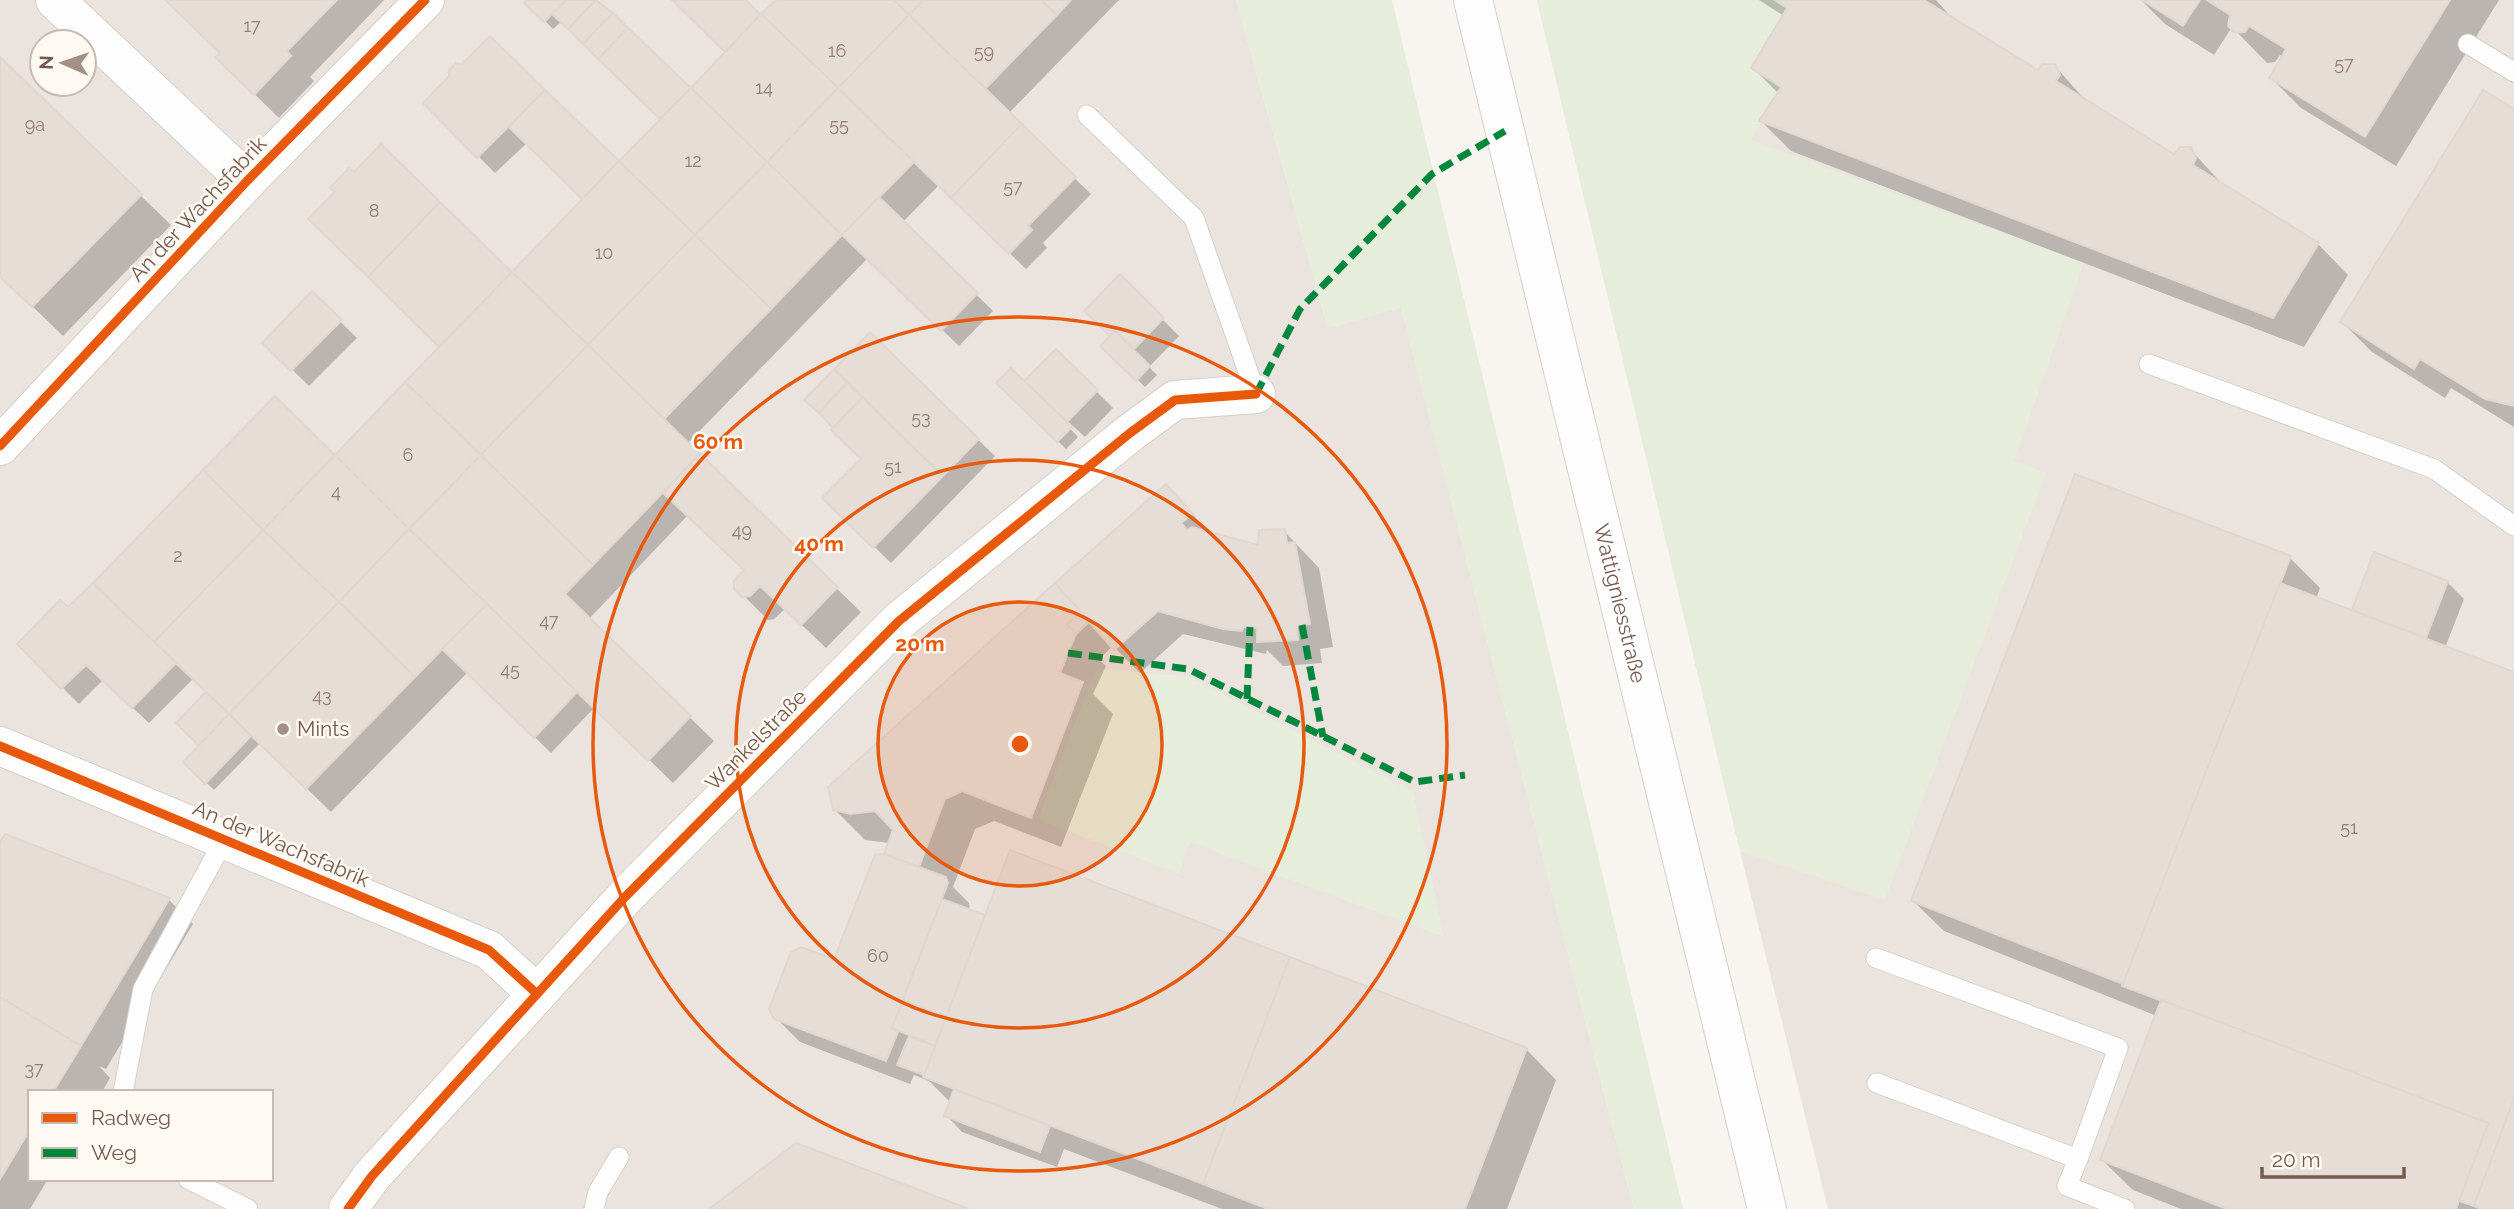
<svg xmlns="http://www.w3.org/2000/svg" width="2514" height="1209" font-family="Raleway,sans-serif">
  <style>
    .industrial { fill: #eae3de; fill-rule: evenodd }
    .green { fill: #e6eedb }
    .shadow { fill: #0003 }
    .building { fill: #e5ddd6; stroke: #e1d7d1; stroke-width: 2 }
    .lines { fill: none; stroke-linecap: round; stroke-linejoin: round }
    .lane-casing { stroke: #d7d0cb; stroke-width: 21 }
    .street-casing { stroke: #d7d0cb; stroke-width: 40 }
    .secondary-casing { stroke: #d8d0cb; stroke-width: 40 }
    .lane { stroke: #fefdfd; stroke-width: 19 }
    .street { stroke: #fefdfd; stroke-width: 38 }
    .secondary { stroke: #fefdfd; stroke-width: 38 }
    .quiet { stroke: #00873e; stroke-width: 7; stroke-dasharray: 14 7; stroke-linecap: butt }
    .cycleway-casing { stroke: #fef9f2; stroke-width: 13 }
    .cycleway { stroke: #e8590c; stroke-width: 9 }
    .ring { fill: none; stroke: #e8590c; stroke-width: 3.5 }
    .poi-dot { fill: #a49087; stroke: #fef9f2; stroke-width: 2.5 }
    .labels { text-anchor: middle; stroke-width: 5; stroke-linejoin: round; paint-order: stroke }
    .number-label { font-size: 18px; fill: #947d73 }
    .street-label { font-size: 21px; fill: #765a4f; stroke: #fef9f2 }
    .poi-label { font-size: 21px; fill: #765a4f; stroke: #fef9f2; text-anchor: start }
    .centre { fill: #e8590c; stroke: #fef9f2; stroke-width: 3.5 }
    .ring-label { font-size: 21px; text-anchor: middle; font-weight: bold; fill: #e8590c; stroke: #fef9f2; stroke-width: 5; stroke-linejoin: round; paint-order: stroke }
  </style>
  <rect width="100%" height="100%" fill="#f8f4ef"/>
  <g class="industrial">
    <path d="M0 0H1236L1328 328 1401 307 1634 1209H0ZM42 42H84V84H42ZM30 1092H271V1179H30Z"/>
    <path d="M1537 0H2514V1209H1828L1740 851Z"/>
  </g>
  <g class="green">
    <path d="M1236 0H1392L1683 1209H1634L1401 308 1328 328Z"/>
    <path d="M1537 0H1775L1787 8 1751 68 1781 87 1751 140 2084 263 2014 461 2046 473 1885 900 1740 851Z"/>
    <path d="M1096 668 1189 677 1413 792 1444 937 1190 842 1179 874 1038 819Z"/>
  </g>
  <g class="shadow">
    <path d="M167 0H384L310 77 314 81 279 118 241 81 222 53Z"/>
    <path d="M529 0H597L691 91 728 52 675 0H744L762 18 780 0H1119L1008 114 1091 194 1043 243 1047 248 1026 269 939 185 903 222 993 311 959 346 868 258 687 444 861 612 826 648 785 609 774 619 768 620 736 588 746 571 688 515 589 619 714 741 673 783 595 707 551 753 468 672 331 812 260 743 214 790 185 762 202 746 179 723 208 693 193 679 149 723 103 680 79 704 19 644 68 610 335 458 441 347 310 219 381 147 512 274 585 199 527 143 495 173 425 103 490 38 620 164 663 119 562 21 553 29 527 3Z"/>
    <path d="M1759 0H1936L1953 19 2038 72 2054 65 2087 102 2174 156 2190 149 2224 186 2318 244 2348 275 2304 347 1791 151 1761 121 1778 93 1753 68 1784 16Z"/>
    <path d="M2141 0H2499L2396 166 2301 108 2271 78 2283 57 2280 55 2275 62 2267 63 2232 27 2214 55 2165 24Z"/>
    <path d="M0 59 171 225 63 336 0 275Z"/>
    <path d="M2514 111V427L2451 388 2445 398 2372 352 2342 322Z"/>
    <path d="M1120 277 1179 336 1149 367 1157 375 1145 387 1103 346 1112 336Z"/>
    <path d="M312 294 357 338 309 386 265 343Z"/>
    <path d="M870 335 995 456 891 563 825 498 863 459 807 400Z"/>
    <path d="M1056 351 1113 408 1085 437 1063 417 1061 419 1078 437 1066 449 999 383H1024Z"/>
    <path d="M1166 486 1211 534 1260 547 1284 531 1319 568 1333 647 1320 649 1322 663 1283 666 1267 650 1266 654 1183 634 1140 673 1113 646 1099 659 1106 666 1093 694 1113 714 1061 847 994 821 975 829 953 887 969 903 970 911 986 918 1526 1049 1556 1080 1507 1209H1222L1064 1149 1057 1167 962 1132 946 1115 951 1103 929 1081 914 1075 910 1084 800 1042 775 1017 835 962 890 843 865 840 834 809Z"/>
    <path d="M2290 558 2320 588 2316 599 2360 616 2354 609 2447 582 2464 599 2445 648 2514 674V1209H2181L2133 1190 2102 1160 2157 1016 1944 931 1913 901Z"/>
    <path d="M5 837 169 900 193 924 106 1069 99 1066 110 1078 102 1092H30V1179H48L30 1209H0V845Z"/>
  </g>
  <g class="building">
    <path d="M165 0H337L287 51 291 56 254 95 215 57 220 53Z"/>
    <path d="M527 0H566L544 22 524 3Z"/>
    <path d="M566 0H596L568 29 552 14Z"/>
    <path d="M596 0 613 13 583 44 568 29Z"/>
    <path d="M672 0H746L761 15 725 52Z"/>
    <path d="M776 0H894L909 15 838 88 761 14Z"/>
    <path d="M894 0H924L909 15Z"/>
    <path d="M924 0H1041L1057 15 985 89 909 15Z"/>
    <path d="M1041 0H1071L1057 15Z"/>
    <path d="M1775 0H1924L2038 70 2042 64H2055L2060 75 2056 81 2174 154 2180 147H2191L2196 158 2193 165 2319 243 2273 318 1759 121 1781 87 1751 68 1787 8Z"/>
    <path d="M2142 0H2200L2183 26Z"/>
    <path d="M2207 0H2450L2365 137 2269 78 2286 49 2249 26 2245 32 2235 33 2228 26 2230 15Z"/>
    <path d="M613 13 628 28 598 59 583 44Z"/>
    <path d="M761 14 838 88 767 162 691 88Z"/>
    <path d="M909 15 1022 124 951 198 838 88Z"/>
    <path d="M628 28 691 88 660 119 598 59Z"/>
    <path d="M490 36 545 90 477 158 423 103 449 76V70L456 63 462 64Z"/>
    <path d="M0 57 142 194 32 307 0 277Z"/>
    <path d="M691 88 767 162 695 235 619 161Z"/>
    <path d="M838 88 914 162 842 235 767 162Z"/>
    <path d="M545 90 619 161 582 199 509 127Z"/>
    <path d="M2483 90 2514 109V406L2485 399 2420 359 2414 369 2340 322Z"/>
    <path d="M1022 124 1076 177 1028 226 1032 230 1009 254 951 198Z"/>
    <path d="M381 144 440 202 368 277 308 219 335 192 330 188 349 168 354 172Z"/>
    <path d="M619 161 695 235 588 345 512 272Z"/>
    <path d="M767 162 842 235 771 309 695 235Z"/>
    <path d="M879 197 978 293 941 331 842 235Z"/>
    <path d="M440 202 512 272 439 347 368 277Z"/>
    <path d="M695 235 771 309 664 419 588 345Z"/>
    <path d="M512 272 588 345 481 455 405 382Z"/>
    <path d="M1120 274 1164 318 1134 349 1115 331 1110 336 1084 311Z"/>
    <path d="M312 291 342 320 291 371 262 343Z"/>
    <path d="M1115 331 1150 366 1136 381 1100 346Z"/>
    <path d="M870 332 979 439 943 476 834 369Z"/>
    <path d="M588 345 700 454 593 565 481 455Z"/>
    <path d="M1056 349 1098 390 1067 422 1024 381Z"/>
    <path d="M1011 368 1072 427 1057 442 996 383Z"/>
    <path d="M834 369 847 383 819 413 804 400Z"/>
    <path d="M405 382 481 455 409 529 335 455Z"/>
    <path d="M847 383 862 398 833 428 819 413Z"/>
    <path d="M275 396 335 455 263 530 203 470Z"/>
    <path d="M862 398 943 476 873 548 822 498 861 459 831 430Z"/>
    <path d="M700 454 838 587 801 625 760 586 750 596 742 597 734 589V581L744 570 663 493Z"/>
    <path d="M335 455 409 529 339 602 263 530Z"/>
    <path d="M481 455 593 565 565 594 691 716 648 761 409 529Z"/>
    <path d="M203 470 263 530 154 642 93 583Z"/>
    <path d="M2075 474 2291 556 2123 984 1911 901Z"/>
    <path d="M1166 484 1193 514 1181 523 1187 530 1192 527 1258 545 1259 530 1285 529 1287 543 1295 542 1310 624 1297 626 1298 640 1257 642V628L1243 627 1242 631 1223 629 1158 611 1114 650 1089 622 1076 634 1067 624 1081 612 1055 583Z"/>
    <path d="M409 529 487 604 415 677 339 602Z"/>
    <path d="M263 530 339 602 229 714 154 642Z"/>
    <path d="M2374 552 2448 581 2426 638 2352 610Z"/>
    <path d="M93 583 176 663 132 708 86 665 61 689 17 644 60 600 68 607Z"/>
    <path d="M1055 583 1081 612 1067 624 1076 634 1060 673 1083 682 1031 818 962 791 945 799 919 867 884 854 893 830 875 811 851 814 833 810 828 787Z"/>
    <path d="M2280 583 2514 672V1099L2474 1206 2459 1201 2488 1123 2122 986Z"/>
    <path d="M339 602 415 677 306 789 229 714Z"/>
    <path d="M487 604 577 692 534 738 442 649Z"/>
    <path d="M206 692 229 714 199 746 176 723Z"/>
    <path d="M229 714 251 736 205 784 183 762Z"/>
    <path d="M5 834 170 898 81 1046 0 997V842Z"/>
    <path d="M1010 850 1290 957 1203 1184 923 1077Z"/>
    <path d="M884 854 946 877 948 883 892 1028 898 1032 886 1061 774 1019 769 1009 791 952 801 947 834 959 875 855Z"/>
    <path d="M942 899 985 915 946 1017 903 1000Z"/>
    <path d="M1290 957 1527 1048 1465 1209H1268L1203 1184Z"/>
    <path d="M0 997 81 1046 53 1092H30V1130L0 1179Z"/>
    <path d="M903 1000 946 1017 935 1046 892 1028Z"/>
    <path d="M2161 1000 2488 1123 2456 1209H2227L2100 1160Z"/>
    <path d="M909 1036 935 1046 924 1075 897 1065Z"/>
    <path d="M954 1089 1050 1126 1040 1152 944 1116Z"/>
    <path d="M2514 1099V1209H2481L2474 1206Z"/>
    <path d="M796 1143 969 1209H709Z"/>
  </g>
  <g class="lines">
    <defs>
      <g id="lane">
        <path d="M2468 44 2514 72"/>
        <path d="M1087 115 1194 218 1256 394"/>
        <path d="M2149 364 2434 469 2514 526"/>
        <path d="M1876 958 2118 1048 2078 1159"/>
        <path d="M1877 1083 2078 1159 2067 1186 2125 1209"/>
        <path d="M123 1092 143 989 224 840"/>
        <path d="M188 1179 248 1209"/>
        <path d="M594 1209 598 1192 619 1157"/>
      </g>
      <g id="street">
        <path d="M55 0 247 181"/>
        <path d="M0 446 247 181 425 0"/>
        <path d="M0 746 489 950 536 993"/>
        <path d="M348 1209 372 1176 625 897 899 621 1130 433 1175 400 1256 394"/>
      </g>
      <g id="secondary">
        <path id="s1" d="M1473 0 1767 1209"/>
      </g>
    </defs>
    <use href="#lane" class="lane-casing"/>
    <use href="#street" class="street-casing"/>
    <use href="#secondary" class="secondary-casing"/>
    <use href="#lane" class="lane"/>
    <use href="#street" class="street"/>
    <use href="#secondary" class="secondary"/>
    <g class="quiet">
      <path d="M1256 394 1300 309 1432 174 1505 131"/>
      <path d="M1302 625 1323 737"/>
      <path d="M1068 653 1188 669 1415 782 1465 775"/>
      <path d="M1247 699 1250 627"/>
    </g>
    <defs>
      <g id="cycleway">
        <path d="M0 446 247 181 425 0"/>
        <path d="M0 746 489 950 536 993"/>
        <path d="M348 1209 372 1176 625 897 899 621 1130 433 1175 400 1256 394"/>
      </g>
    </defs>
    <use href="#cycleway" class="cycleway-casing"/>
    <use href="#cycleway" class="cycleway"/>
  </g>
  <circle cx="1020" cy="744" r="142" fill="#e8590c" fill-opacity=".12"/>
  <g class="ring">
    <circle cx="1020" cy="744" r="142"/>
    <circle cx="1020" cy="744" r="284"/>
    <circle cx="1020" cy="744" r="427"/>
  </g>
  <circle class="poi-dot" cx="283" cy="729" r="7"/>
  <g class="labels">
    <g class="number-label">
      <text x="252" y="32">17</text>
      <text x="837" y="57">16</text>
      <text x="984" y="58">59</text>
      <text x="2344" y="70">57</text>
      <text x="764" y="94">14</text>
      <text x="35" y="131">9a</text>
      <text x="839" y="131">55</text>
      <text x="693" y="167">12</text>
      <text x="1013" y="193">57</text>
      <text x="374" y="217">8</text>
      <text x="604" y="259">10</text>
      <text x="921" y="424">53</text>
      <text x="408" y="461">6</text>
      <text x="893" y="473">51</text>
      <text x="336" y="498">4</text>
      <text x="742" y="537">49</text>
      <text x="178" y="562">2</text>
      <text x="549" y="627">47</text>
      <text x="510" y="676">45</text>
      <text x="322" y="702">43</text>
      <text x="2349" y="834">51</text>
      <text x="878" y="962">60</text>
      <text x="34" y="1075">37</text>
    </g>
    <g class="street-label">
      <text transform="translate(198 209) rotate(-47)" y="7">An der Wachsfabrik</text>
      <text dy="7" stroke="none"><textPath href="#s1" startOffset="621">Wattigniesstraße</textPath></text>
      <text transform="translate(756 740) rotate(-45)" y="7">Wankelstraße</text>
      <text transform="translate(281 844) rotate(23)" y="7">An der Wachsfabrik</text>
    </g>
    <g class="poi-label">
      <text x="297" y="736">Mints</text>
    </g>
  </g>
  <circle cx="1020" cy="744" r="10" class="centre"/>
  <g class="ring-label">
    <text x="718" y="449">60 m</text>
    <text x="819" y="551">40 m</text>
    <text x="920" y="651">20 m</text>
  </g>
  <rect x="28" y="1090" width="245" height="91" fill="#fef9f2" stroke="#c8b9b1" stroke-width="2"/>
  <rect x="42" y="1113" width="35" height="10" fill="#e8590c" stroke="#c8b9b1" stroke-width="2"/>
  <text x="91" y="1125" font-size="21" fill="#765a4f">Radweg</text>
  <rect x="42" y="1148" width="35" height="10" fill="#00873e" stroke="#c8b9b1" stroke-width="2"/>
  <text x="91" y="1160" font-size="21" fill="#765a4f">Weg</text>
  <g transform="translate(63 63) rotate(272)"><circle r="33" fill="#fef9f2" stroke="#c8b9b1" stroke-width="2"/>
  <path d="M0-5L12 26L0 18L-12 26Z" fill="#a49087"/>
  <text y="-10" font-size="19" font-weight="bold" text-anchor="middle" fill="#765a4f">N</text>
  </g>
  <path d="M2262 1167v10h142v-10" fill="none" stroke="#765a4f" stroke-width="3.5"/>
  <text x="2272" y="1167" font-size="21" fill="#765a4f" stroke="#fef9f2" stroke-width="5" paint-order="stroke">20 m</text>
</svg>
